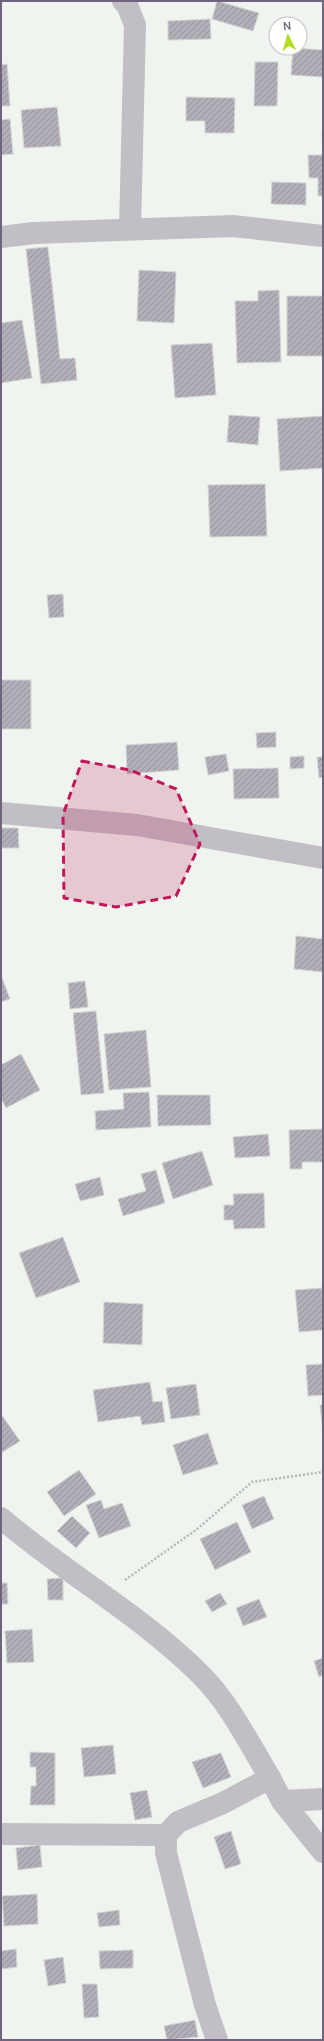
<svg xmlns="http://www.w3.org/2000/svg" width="324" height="2041" font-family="Manrope,sans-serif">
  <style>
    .building { fill: url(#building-hatch); stroke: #d2d5d2 }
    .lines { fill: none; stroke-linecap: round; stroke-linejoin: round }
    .path { stroke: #b8b6bb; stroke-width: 2.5; stroke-dasharray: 2 2; stroke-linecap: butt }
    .minor { stroke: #c1bec5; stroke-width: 22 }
    .marked { fill: #c2185b; fill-opacity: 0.2; stroke: #c2185b; stroke-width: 3; stroke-dasharray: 8 5; stroke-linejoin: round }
  </style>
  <defs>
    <pattern id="building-hatch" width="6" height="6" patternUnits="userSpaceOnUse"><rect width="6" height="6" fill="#b3afb9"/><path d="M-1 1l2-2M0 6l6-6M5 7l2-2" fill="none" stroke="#96929c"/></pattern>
  </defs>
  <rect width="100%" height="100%" fill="#eff4ef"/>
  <g class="building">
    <path d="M217 1 259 13 253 31 212 19Z"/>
    <path d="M210 19 211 39 168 40V21Z"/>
    <path d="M293 48 323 50V77L291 75Z"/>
    <path d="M255 62H278L277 106H254Z"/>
    <path d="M7 64 10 106H1V65Z"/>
    <path d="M186 97 235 98 234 133H205V121H186Z"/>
    <path d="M57 107 61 146 24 148 21 110Z"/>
    <path d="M10 119 13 154 1 155V120Z"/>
    <path d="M322 133H323V196H318V178H309L308 155H323Z"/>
    <path d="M272 182 306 183V205L271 204Z"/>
    <path d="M48 247 60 359 75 358 77 380 41 384 26 249Z"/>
    <path d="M139 270 176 272 174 323 137 321Z"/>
    <path d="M279 290 281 362 237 363 235 301H258V291Z"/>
    <rect x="287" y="296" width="36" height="60"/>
    <path d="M22 320 32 378 1 383V323Z"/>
    <path d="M212 343 216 395 175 398 171 345Z"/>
    <path d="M229 415 260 417 258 445 227 442Z"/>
    <path d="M323 416V468L280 471 277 419Z"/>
    <path d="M265 484 267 536 210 537 208 485Z"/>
    <path d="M63 594 64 617 49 618 47 595Z"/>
    <rect x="1" y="680" width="30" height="49"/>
    <path d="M276 732V747L257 748 256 733Z"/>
    <path d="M177 742 179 770 127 774 126 745Z"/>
    <path d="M226 754 229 771 208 775 205 757Z"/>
    <path d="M304 756V768L290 769V757Z"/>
    <path d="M317 757H323V777L319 778Z"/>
    <path d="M278 768 279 798 234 799 233 769Z"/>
    <path d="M1 828H18L19 848H1Z"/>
    <path d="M296 936 323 939V972L294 969Z"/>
    <path d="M1 975 10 999 1 1002Z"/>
    <path d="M85 981 88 1007 70 1009 68 983Z"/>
    <path d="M96 1011 104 1093 81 1095 73 1013Z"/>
    <path d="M146 1030 151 1087 109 1090 104 1034Z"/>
    <path d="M21 1054 40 1090 6 1108 1 1098V1065Z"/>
    <path d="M149 1092 151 1127 96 1130 95 1111 124 1109 123 1093Z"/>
    <path d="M157 1095H210L211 1125 158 1126Z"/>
    <path d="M323 1129V1162H302V1169H290L289 1130Z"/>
    <path d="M268 1134 270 1156 235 1158 233 1137Z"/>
    <path d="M202 1151 213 1185 173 1199 162 1163Z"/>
    <path d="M156 1170 165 1203 123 1216 118 1199 146 1191 141 1174Z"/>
    <path d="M100 1177 104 1195 80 1201 75 1184Z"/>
    <path d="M264 1193 265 1228 234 1229 233 1220H224V1205H234L233 1194Z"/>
    <path d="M63 1237 80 1282 36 1298 19 1253Z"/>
    <path d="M322 1288 323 1330 299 1332 295 1290Z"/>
    <path d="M104 1302 143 1304 142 1345 103 1343Z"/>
    <path d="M323 1364V1395L308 1396 306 1365Z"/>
    <path d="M150 1382 153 1402 162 1401 165 1422 142 1425 140 1416 98 1422 93 1390Z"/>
    <path d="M196 1384 200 1415 171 1419 166 1388Z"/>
    <path d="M320 1405H323V1432Z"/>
    <path d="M1 1414 20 1441 1 1453Z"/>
    <path d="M208 1433 218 1464 183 1475 173 1445Z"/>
    <path d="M79 1470 96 1494 64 1516 47 1492Z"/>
    <path d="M264 1496 274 1519 252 1529 242 1505Z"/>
    <path d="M101 1500 104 1509 122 1503 131 1526 99 1538 86 1505Z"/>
    <path d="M72 1516 90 1533 76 1548 57 1531Z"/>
    <path d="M237 1522 251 1552 215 1570 200 1539Z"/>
    <path d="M63 1578V1600H48L47 1579Z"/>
    <path d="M1 1583H7L8 1604H1Z"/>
    <path d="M220 1593 227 1604 212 1612 205 1601Z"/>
    <path d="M259 1599 267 1617 243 1626 236 1608Z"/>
    <path d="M32 1629 34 1662 7 1663 5 1631Z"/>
    <path d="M323 1658V1675L319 1677 314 1661Z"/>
    <path d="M113 1745 116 1774 84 1777 81 1748Z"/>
    <path d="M30 1752 55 1753V1805H30L31 1786H36V1767H30Z"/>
    <path d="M221 1753 231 1777 203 1788 192 1762Z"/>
    <path d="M147 1790 152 1817 135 1820 130 1793Z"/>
    <path d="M231 1831 241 1864 225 1869 214 1837Z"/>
    <path d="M40 1845 42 1867 18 1870 16 1848Z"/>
    <path d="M37 1894 38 1924 4 1926 2 1896Z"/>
    <path d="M119 1910 120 1925 99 1927 97 1913Z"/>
    <path d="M16 1949 17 1967 1 1969V1951Z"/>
    <path d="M133 1950V1968L100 1969 99 1951Z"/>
    <path d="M63 1957 66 1983 48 1986 44 1960Z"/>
    <path d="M82 1984H97L99 2017 84 2018Z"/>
    <path d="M195 2020 198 2037 167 2040 164 2026Z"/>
  </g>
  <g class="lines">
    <path class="path" d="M125 1580 196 1530 252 1482 323 1472"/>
    <g class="minor">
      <path d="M123 1 127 5 135 25 130 229"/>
      <path d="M1 237 34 233 233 226 323 236"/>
      <path d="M1 813 137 825 323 858"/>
      <path d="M1 1518C66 1574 140 1614 201 1675 230 1704 249 1743 270 1778L223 1803 178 1822 166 1835V1853L205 2005 217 2040"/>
      <path d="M270 1778 282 1801 323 1852"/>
      <path d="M282 1801 323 1799"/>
      <path d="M1 1834 166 1835"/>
    </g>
  </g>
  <path class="marked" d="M82 761 130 770 176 789 200 844 176 896 116 907 64 898 63 815Z"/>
  <rect width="324" height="2041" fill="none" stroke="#706380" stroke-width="4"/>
  <g transform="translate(288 36) rotate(355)"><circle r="19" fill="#ffffff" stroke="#c6c1cc"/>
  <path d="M0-3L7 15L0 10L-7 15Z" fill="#b2df24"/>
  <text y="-6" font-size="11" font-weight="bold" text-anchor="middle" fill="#706380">N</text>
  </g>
</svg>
